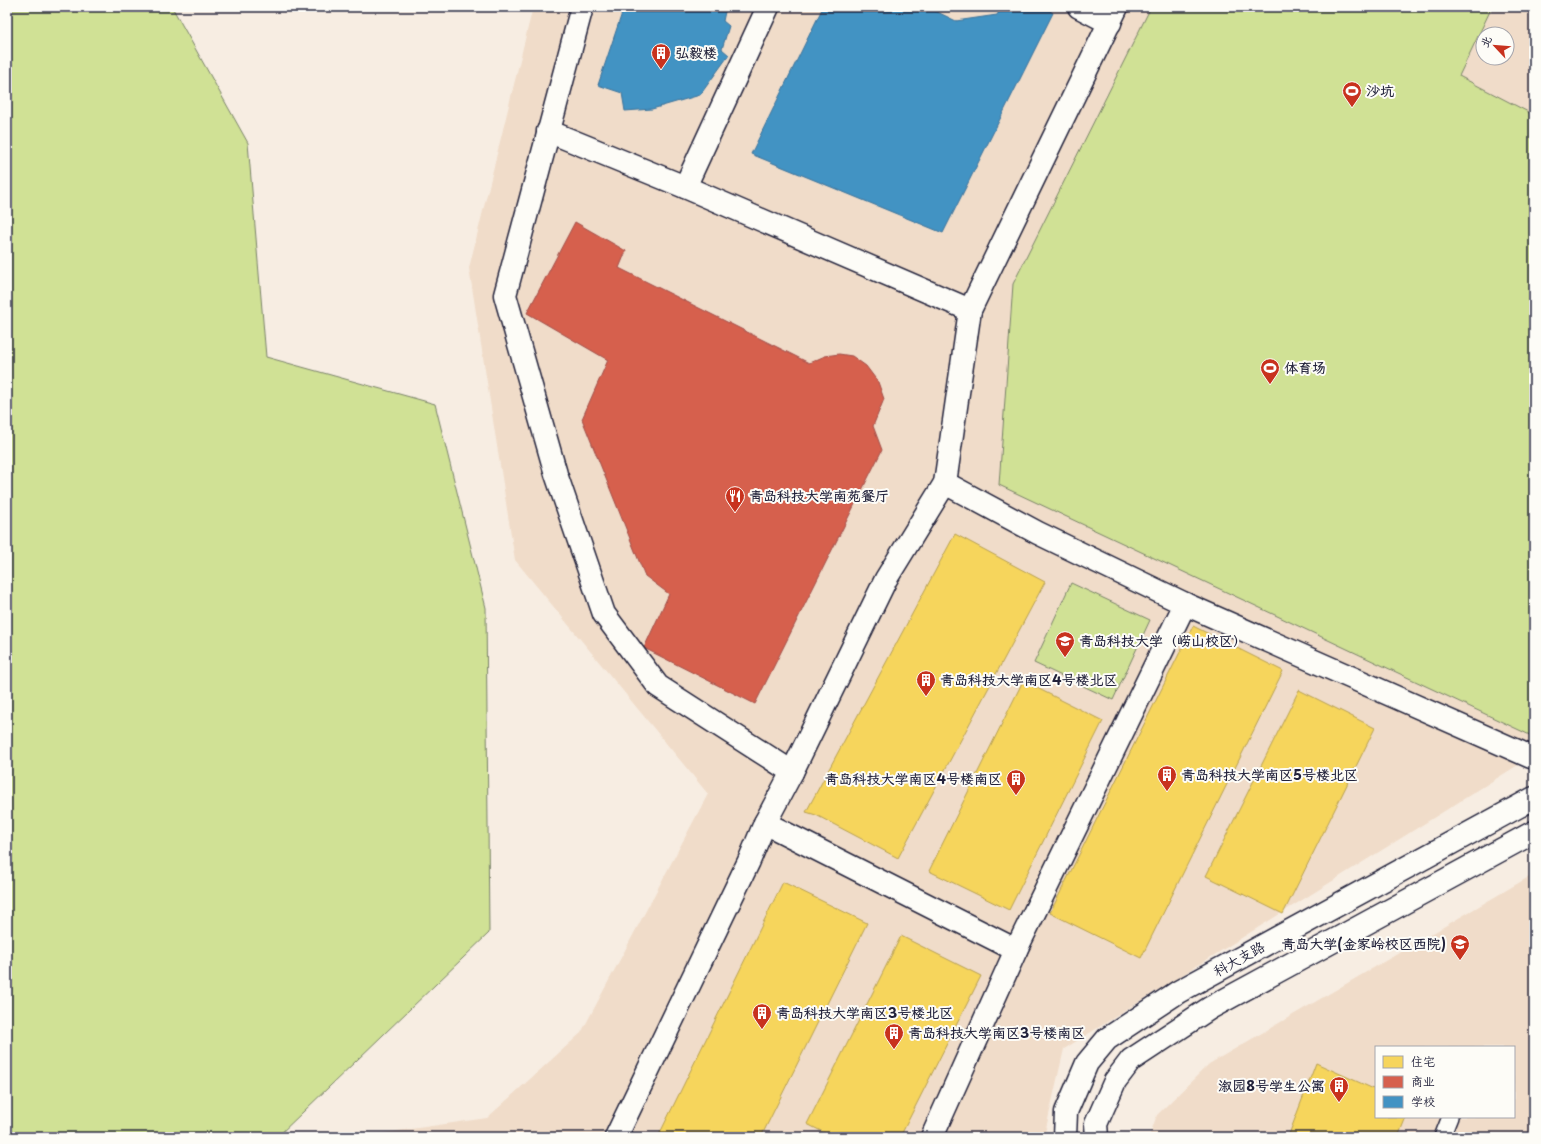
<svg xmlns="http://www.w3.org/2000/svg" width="1541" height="1144" font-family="'Playpen Sans','LXGW WenKai TC',sans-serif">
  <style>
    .built { fill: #f0dcc9; fill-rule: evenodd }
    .green { fill: #d0e195; stroke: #798268 }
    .homes { fill: #f6d55c; stroke: #b69f52 }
    .shops { fill: #d6604d; stroke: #a04d48 }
    .schools { fill: #4393c3; stroke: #39719a }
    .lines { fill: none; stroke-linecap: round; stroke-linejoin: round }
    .service-casing { stroke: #22223b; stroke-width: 18 }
    .minor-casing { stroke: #22223b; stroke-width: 25 }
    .primary-casing { stroke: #22223b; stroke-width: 25 }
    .service { stroke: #fdfcf7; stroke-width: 15 }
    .minor { stroke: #fdfcf7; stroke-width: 22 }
    .primary { stroke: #fdfcf7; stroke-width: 22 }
    .labels { text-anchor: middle; stroke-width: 4; stroke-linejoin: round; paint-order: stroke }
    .poi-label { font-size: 14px; font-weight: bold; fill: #22223b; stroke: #fdfcf7; text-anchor: start }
    .street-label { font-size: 14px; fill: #22223b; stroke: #fdfcf7 }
  </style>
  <rect width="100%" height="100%" fill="#f7ede2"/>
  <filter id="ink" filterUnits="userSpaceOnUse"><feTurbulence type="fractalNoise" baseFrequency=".025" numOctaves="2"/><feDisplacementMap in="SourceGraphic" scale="8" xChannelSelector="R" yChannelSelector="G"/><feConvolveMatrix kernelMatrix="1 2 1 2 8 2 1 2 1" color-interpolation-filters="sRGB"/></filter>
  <g filter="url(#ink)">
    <g class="built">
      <path d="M533 7H1534V755L1064 1049 1044 1137H356L487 1118 581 1033 708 794 515 560 469 268ZM1483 34H1507V58H1483Z"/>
      <path d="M1534 874V1137H1149L1157 1115 1209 1064ZM1376 1047H1514V1117H1376Z"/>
    </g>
    <g class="green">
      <path d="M7 7H172L248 143 266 357 435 404 486 608 489 933 277 1137H7Z"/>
      <path d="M1151 7H1492L1459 76 1534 115V737L999 485 1013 284Z"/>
      <path d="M1071 583 1150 620 1113 700 1034 663Z"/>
    </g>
    <g class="homes">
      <path d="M955 534 1045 582 898 858 816 815 806 812Z"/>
      <path d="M1193 626 1283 671 1141 958 1050 913Z"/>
      <path d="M1023 681 1103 721 1009 910 929 871Z"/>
      <path d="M1299 690 1375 728 1283 914 1206 876Z"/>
      <path d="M783 882 867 923 761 1137H658Z"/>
      <path d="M901 936 981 976 900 1137H833L807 1124Z"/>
      <path d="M1316 1063 1376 1090V1117H1406L1398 1137H1288Z"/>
    </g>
    <path class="shops" d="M575 222 626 251 619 268 809 363 825 356 839 354 852 356 866 366 878 382 884 399 873 426 882 450 755 704 644 648 669 594 645 576 582 419 608 360 527 313Z"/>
    <g class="schools">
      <path d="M624 7H726L723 21 729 26 722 49 729 55 700 95 652 109 625 111 622 93 598 85Z"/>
      <path d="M823 7H927L956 21 997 15 1002 7H1044L1053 13 943 233 751 154Z"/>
    </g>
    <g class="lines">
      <defs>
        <path id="service" d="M1442 1137 1450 1117"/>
        <g id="minor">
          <path d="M582 7 505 295 556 474 604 614 658 686 792 772"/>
          <path d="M1079 7 1110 23"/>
          <path d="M548 131 685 187 970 310"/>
          <path d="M685 187 768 7"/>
          <path d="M945 483 1038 533 1185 604 1531 757"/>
          <path d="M765 823 1016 950"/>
          <path d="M616 1137 749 861 765 823 792 772 886 579 945 483 970 310 1117 7"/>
          <path d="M932 1137 1016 950 1185 604"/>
        </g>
        <g id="primary">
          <path d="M1065 1137 1066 1112 1087 1063 1107 1039 1178 992 1534 798"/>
          <path d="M1097 1137 1096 1124 1115 1081 1131 1060 1210 1008 1534 832"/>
        </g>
      </defs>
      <use href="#service" class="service-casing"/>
      <use href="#minor" class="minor-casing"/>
      <use href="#primary" class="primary-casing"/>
      <use href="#service" class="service"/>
      <use href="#minor" class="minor"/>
      <use href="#primary" class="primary"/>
    </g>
  </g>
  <defs>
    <symbol id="building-pin" viewBox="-11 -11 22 30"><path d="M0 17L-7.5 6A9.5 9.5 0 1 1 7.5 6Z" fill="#c8321e" stroke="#fdfcf7"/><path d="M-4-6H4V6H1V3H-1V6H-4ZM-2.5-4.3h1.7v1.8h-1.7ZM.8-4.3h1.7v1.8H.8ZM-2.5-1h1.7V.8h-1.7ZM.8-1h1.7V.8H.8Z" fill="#fff"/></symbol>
    <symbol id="stadium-pin" viewBox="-11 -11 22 30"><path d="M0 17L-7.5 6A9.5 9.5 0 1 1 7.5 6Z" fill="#c8321e" stroke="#fdfcf7"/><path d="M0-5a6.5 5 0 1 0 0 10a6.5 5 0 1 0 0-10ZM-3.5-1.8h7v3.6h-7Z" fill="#fff"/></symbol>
    <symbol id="restaurant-pin" viewBox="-11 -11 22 30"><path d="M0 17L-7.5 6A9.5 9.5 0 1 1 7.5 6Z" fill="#c8321e" stroke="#fdfcf7"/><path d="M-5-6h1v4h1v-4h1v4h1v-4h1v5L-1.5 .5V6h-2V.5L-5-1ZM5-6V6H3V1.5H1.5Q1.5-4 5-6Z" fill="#fff"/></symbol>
    <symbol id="university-pin" viewBox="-11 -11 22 30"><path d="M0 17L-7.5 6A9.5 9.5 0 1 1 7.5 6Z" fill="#c8321e" stroke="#fdfcf7"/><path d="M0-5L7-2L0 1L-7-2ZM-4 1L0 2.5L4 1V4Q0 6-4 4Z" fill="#fff"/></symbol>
  </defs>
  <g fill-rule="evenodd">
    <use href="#building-pin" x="650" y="42" width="22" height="30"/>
    <use href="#stadium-pin" x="1341" y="80" width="22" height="30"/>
    <use href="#stadium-pin" x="1259" y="357" width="22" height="30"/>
    <use href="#restaurant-pin" x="724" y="485" width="22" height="30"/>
    <use href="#university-pin" x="1054" y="630" width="22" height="30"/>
    <use href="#building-pin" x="915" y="669" width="22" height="30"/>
    <use href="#building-pin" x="1156" y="764" width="22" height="30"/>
    <use href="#building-pin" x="1005" y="768" width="22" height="30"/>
    <use href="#university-pin" x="1449" y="933" width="22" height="30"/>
    <use href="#building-pin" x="751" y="1002" width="22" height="30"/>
    <use href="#building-pin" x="883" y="1022" width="22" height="30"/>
    <use href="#building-pin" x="1328" y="1075" width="22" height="30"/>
  </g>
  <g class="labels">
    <g class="poi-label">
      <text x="675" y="58">弘毅楼</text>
      <text x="1366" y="96">沙坑</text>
      <text x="1284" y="373">体育场</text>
      <text x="749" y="501">青岛科技大学南苑餐厅</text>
      <text x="1079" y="646">青岛科技大学（崂山校区）</text>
      <text x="940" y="685">青岛科技大学南区4号楼北区</text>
      <text x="1181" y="780">青岛科技大学南区5号楼北区</text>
      <text x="1002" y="784" text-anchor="end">青岛科技大学南区4号楼南区</text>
      <text x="1446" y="949" text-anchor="end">青岛大学(金家岭校区西院)</text>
      <text x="776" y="1018">青岛科技大学南区3号楼北区</text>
      <text x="908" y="1038">青岛科技大学南区3号楼南区</text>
      <text x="1325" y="1091" text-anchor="end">溆园8号学生公寓</text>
    </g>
    <g class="street-label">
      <text transform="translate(1239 959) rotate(-29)" y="5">科大支路</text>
    </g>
  </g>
  <rect width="1541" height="1144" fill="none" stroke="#fdfcf7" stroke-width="24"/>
  <rect x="12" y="12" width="1517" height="1120" fill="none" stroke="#22223b" stroke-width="1.5" filter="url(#ink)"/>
  <rect x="1375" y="1046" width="140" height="72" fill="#fdfcf7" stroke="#a5a5ac"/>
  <rect x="1383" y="1056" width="20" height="12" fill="#f6d55c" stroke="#a5a5ac"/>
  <text x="1411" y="1066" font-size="12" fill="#22223b">住宅</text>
  <rect x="1383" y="1076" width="20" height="12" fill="#d6604d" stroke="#a5a5ac"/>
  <text x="1411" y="1086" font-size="12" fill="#22223b">商业</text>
  <rect x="1383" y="1096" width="20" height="12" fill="#4393c3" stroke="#a5a5ac"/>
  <text x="1411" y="1106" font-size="12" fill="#22223b">学校</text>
  <g transform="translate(1495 46) rotate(296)"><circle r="19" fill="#fdfcf7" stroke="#a5a5ac"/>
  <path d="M0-3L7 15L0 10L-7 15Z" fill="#c8321e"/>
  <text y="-6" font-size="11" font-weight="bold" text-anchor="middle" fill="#22223b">北</text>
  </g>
</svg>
